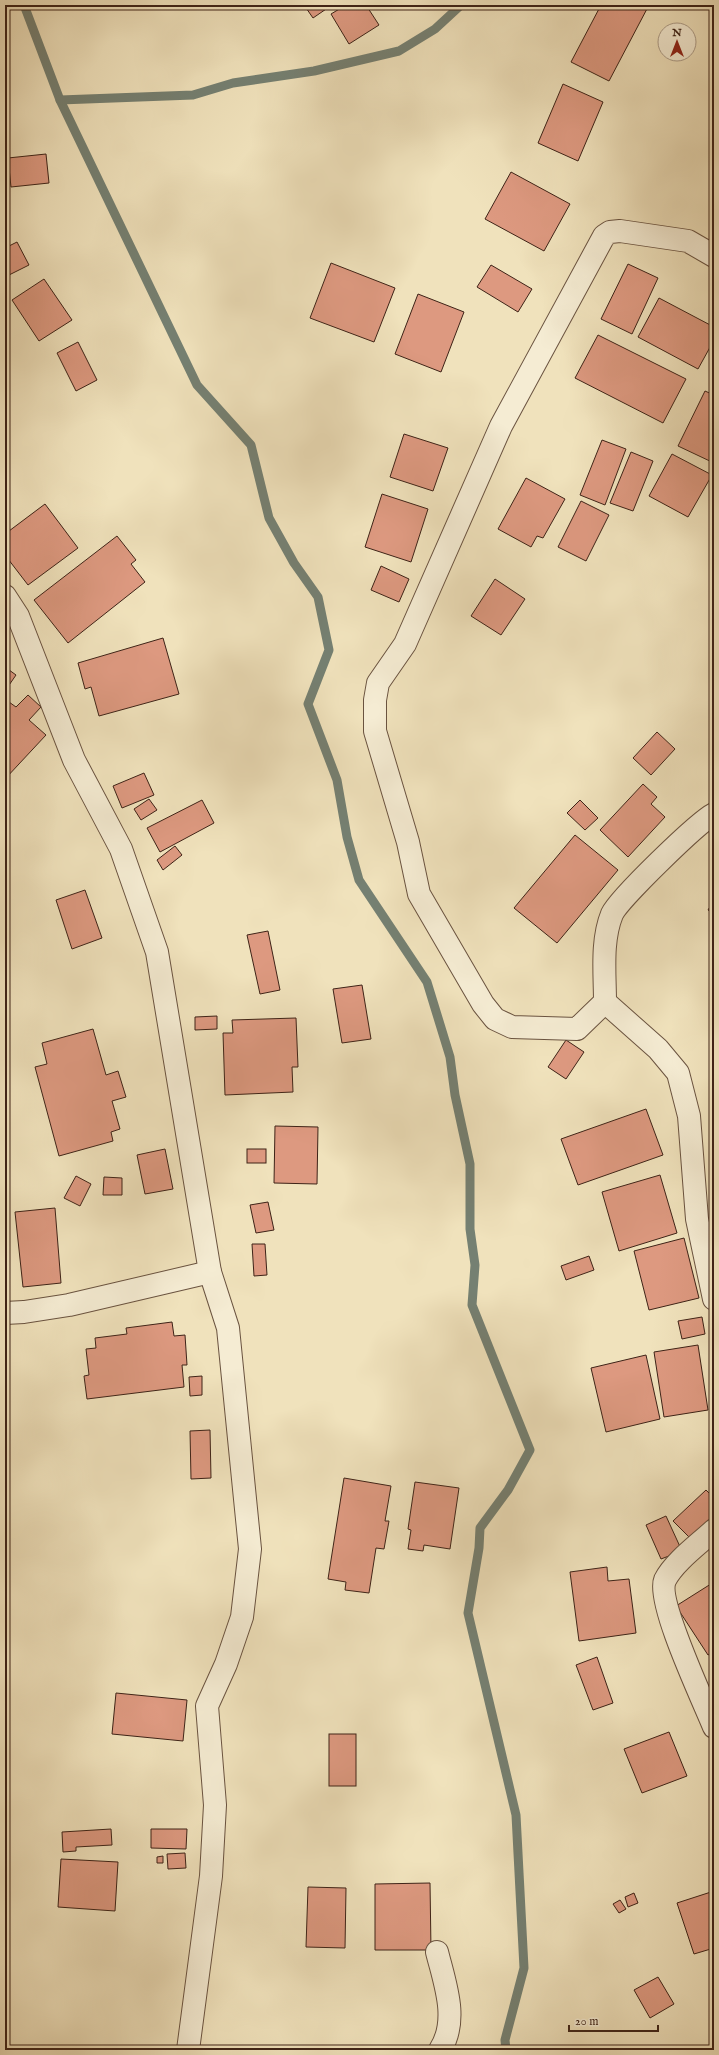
<svg xmlns="http://www.w3.org/2000/svg" width="719" height="2055" font-family="'IM FELL English',serif">
  <style>
    .lines { fill: none; stroke-linecap: round; stroke-linejoin: round }
    .stream { stroke: #758072; stroke-width: 9 }
    .building { fill: #dd9980; stroke: #3e2317 }
    .minor-casing { stroke: #6a5340; stroke-width: 24 }
    .minor { stroke: #f5ecd3; stroke-width: 22 }
  </style>
  <rect width="100%" height="100%" fill="#f0e2bc"/>
  <filter id="stains"><feTurbulence type="fractalNoise" baseFrequency=".005" numOctaves="4"/><feColorMatrix values="0 0 0 0 .2 0 0 0 0 .09 0 0 0 0 .02 0 0 0 .5 -.17"/></filter>
  <radialGradient id="worn" r=".72"><stop offset=".6" stop-color="#630" stop-opacity="0"/><stop offset="1" stop-color="#630" stop-opacity=".3"/></radialGradient>
  <g class="lines">
    <g class="stream">
      <path d="M24 5 60 100 197 385 251 445 269 518 294 563 318 597 329 650 308 704 337 780 347 837 359 880 427 982 450 1057 455 1095 470 1164V1229L475 1265 472 1305 530 1450 508 1490 480 1528 479 1548 468 1613 516 1815 524 1968 505 2040 506 2050"/>
      <path d="M60 100 193 95 233 83 314 71 399 51 435 29 461 5"/>
    </g>
  </g>
  <g class="building">
    <path d="M304 5H332L313 18Z"/>
    <path d="M346 5H366L379 25 349 44 331 14Z"/>
    <path d="M601 5H649L609 81 571 62Z"/>
    <path d="M563 84 603 102 578 161 538 143Z"/>
    <path d="M46 154 49 183 11 187 8 158Z"/>
    <path d="M511 172 570 204 544 251 485 219Z"/>
    <path d="M17 242 29 265 5 277V248Z"/>
    <path d="M331 263 395 288 374 342 310 318Z"/>
    <path d="M628 264 658 278 632 334 601 319Z"/>
    <path d="M491 265 532 289 518 312 477 287Z"/>
    <path d="M44 279 72 320 39 341 12 300Z"/>
    <path d="M418 294 464 312 441 372 395 354Z"/>
    <path d="M659 298 714 327V340L698 369 638 337Z"/>
    <path d="M598 335 686 379 663 423 575 378Z"/>
    <path d="M78 342 97 380 76 391 57 353Z"/>
    <path d="M705 391 714 395V463L678 446Z"/>
    <path d="M404 434 448 448 433 491 390 477Z"/>
    <path d="M602 440 626 449 605 505 580 495Z"/>
    <path d="M631 452 653 461 633 511 610 503Z"/>
    <path d="M672 454 712 475 688 517 649 496Z"/>
    <path d="M526 478 565 499 543 538 537 536 531 547 498 529Z"/>
    <path d="M382 494 428 509 411 562 365 547Z"/>
    <path d="M581 501 609 515 586 561 558 547Z"/>
    <path d="M45 504 78 548 28 585 5 555V534Z"/>
    <path d="M117 536 136 560 131 564 145 582 68 643 34 600Z"/>
    <path d="M381 566 409 579 399 602 371 590Z"/>
    <path d="M495 579 525 599 501 635 471 616Z"/>
    <path d="M163 638 179 694 99 716 91 687 85 689 78 663Z"/>
    <path d="M5 667 16 675 5 691Z"/>
    <path d="M28 695 41 707 29 720 46 735 5 779V706L9 702 16 707Z"/>
    <path d="M657 732 675 749 651 775 633 758Z"/>
    <path d="M144 773 154 795 122 808 113 786Z"/>
    <path d="M643 784 657 797 651 804 665 817 628 857 600 830Z"/>
    <path d="M149 799 157 810 141 820 134 809Z"/>
    <path d="M202 800 214 823 160 852 147 828Z"/>
    <path d="M580 800 598 818 585 830 567 813Z"/>
    <path d="M575 835 618 870 557 943 514 908Z"/>
    <path d="M175 846 182 855 163 870 157 860Z"/>
    <path d="M85 890 102 938 72 949 56 900Z"/>
    <path d="M714 900V914L708 910Z"/>
    <path d="M268 931 280 990 260 994 247 935Z"/>
    <path d="M362 985 371 1039 342 1043 333 989Z"/>
    <path d="M217 1016V1029L195 1030V1017Z"/>
    <path d="M296 1018 298 1067H292L293 1092 225 1095 223 1033H233L232 1020Z"/>
    <path d="M93 1029 106 1075 118 1071 126 1097 112 1101 120 1129 111 1132 113 1141 59 1156 35 1067 47 1064 42 1043Z"/>
    <path d="M566 1040 584 1052 566 1079 548 1067Z"/>
    <path d="M646 1109 663 1155 578 1185 561 1139Z"/>
    <path d="M275 1126 318 1127 317 1184 274 1183Z"/>
    <path d="M165 1149 173 1189 145 1194 137 1155Z"/>
    <rect x="247" y="1149" width="19" height="14"/>
    <path d="M660 1175 677 1233 619 1251 602 1192Z"/>
    <path d="M76 1176 91 1184 80 1206 64 1198Z"/>
    <path d="M104 1177 122 1178V1195H103Z"/>
    <path d="M268 1202 274 1230 256 1233 250 1205Z"/>
    <path d="M55 1208 61 1283 23 1287 15 1212Z"/>
    <path d="M684 1238 699 1298 649 1310 634 1251Z"/>
    <path d="M252 1244H265L267 1275 254 1276Z"/>
    <path d="M589 1256 594 1270 566 1280 561 1266Z"/>
    <path d="M702 1317 705 1334 682 1339 678 1321Z"/>
    <path d="M172 1322 174 1336 185 1335 187 1365H182L184 1387 87 1399 84 1376 89 1375 86 1349 96 1348 95 1338 127 1334 126 1328Z"/>
    <path d="M698 1345 708 1410 664 1417 654 1352Z"/>
    <path d="M646 1355 660 1419 606 1432 591 1368Z"/>
    <path d="M202 1376V1395L190 1396 189 1377Z"/>
    <path d="M210 1430 211 1478 191 1479 190 1431Z"/>
    <path d="M344 1478 391 1486 385 1521H389L384 1549 376 1548 369 1593 345 1590 346 1582 328 1579Z"/>
    <path d="M415 1482 459 1488 450 1549 424 1545 423 1551 408 1549 411 1530 408 1529Z"/>
    <path d="M706 1490 714 1498V1521L693 1541 673 1521Z"/>
    <path d="M666 1516 682 1551 661 1559 646 1525Z"/>
    <path d="M607 1567 608 1581 629 1579 636 1633 579 1641 570 1572Z"/>
    <path d="M714 1582V1652L708 1655 676 1606Z"/>
    <path d="M597 1657 613 1703 593 1710 576 1665Z"/>
    <path d="M116 1693 187 1700 183 1741 112 1734Z"/>
    <path d="M669 1732 687 1776 642 1793 624 1749Z"/>
    <rect x="329" y="1734" width="27" height="52"/>
    <path d="M111 1829 112 1845 76 1847V1851L63 1852 62 1832Z"/>
    <path d="M151 1829H187L186 1849 151 1848Z"/>
    <path d="M185 1853 186 1868 168 1869 167 1854Z"/>
    <path d="M163 1856V1863H157V1857Z"/>
    <path d="M61 1859 118 1862 115 1911 58 1907Z"/>
    <path d="M430 1883 431 1950H375V1884Z"/>
    <path d="M308 1887 346 1888 345 1948 306 1947Z"/>
    <path d="M714 1891V1948L694 1954 677 1903Z"/>
    <path d="M634 1893 638 1903 628 1907 625 1897Z"/>
    <path d="M620 1900 626 1909 619 1913 613 1904Z"/>
    <path d="M658 1977 674 2004 650 2018 634 1990Z"/>
  </g>
  <g class="lines">
    <defs>
      <g id="minor">
        <path d="M714 256 688 241 620 231 610 232 604 236 501 426 405 644 378 683 375 700V731L408 842 419 894 483 1004 495 1019 512 1027 577 1029 605 1002C605 974 601 941 612 914 619 899 698 822 714 814"/>
        <path d="M5 596 18 616 74 760 121 849 157 952 210 1272 228 1328 250 1549 242 1617 226 1664 207 1706 215 1805 211 1876 188 2050"/>
        <path d="M605 1002 658 1049 678 1073 689 1116 697 1219 714 1299"/>
        <path d="M5 1313 24 1312 69 1305 210 1272"/>
        <path d="M714 1530C699 1544 674 1562 665 1580 656 1601 704 1702 714 1727"/>
        <path d="M437 1952C445 1984 459 2020 440 2050"/>
      </g>
    </defs>
    <use href="#minor" class="minor-casing"/>
    <use href="#minor" class="minor"/>
  </g>
  <rect width="719" height="2055" fill="none" stroke="#f0e2bc" stroke-width="20"/>
  <rect x="6" y="6" width="707" height="2043" fill="none" stroke="#3e2317" stroke-width="2"/>
  <rect x="10" y="10" width="699" height="2035" fill="none" stroke="#3e2317"/>
  <g transform="translate(677 42)"><circle r="19" fill="#f5ecd3" stroke="#ac9c88"/>
  <path d="M0-3L7 15L0 10L-7 15Z" fill="#8f2418"/>
  <text y="-6" font-size="11" font-weight="bold" text-anchor="middle" fill="#3e2317">N</text>
  </g>
  <path d="M569 2025v6h89v-6" fill="none" stroke="#3e2317" stroke-width="2"/>
  <text x="575" y="2025" font-size="12" fill="#3e2317" stroke="#f5ecd3" stroke-width="3" paint-order="stroke">20 m</text>
  <rect width="100%" height="100%" filter="url(#stains)"/>
  <rect width="100%" height="100%" fill="url(#worn)"/>
</svg>
